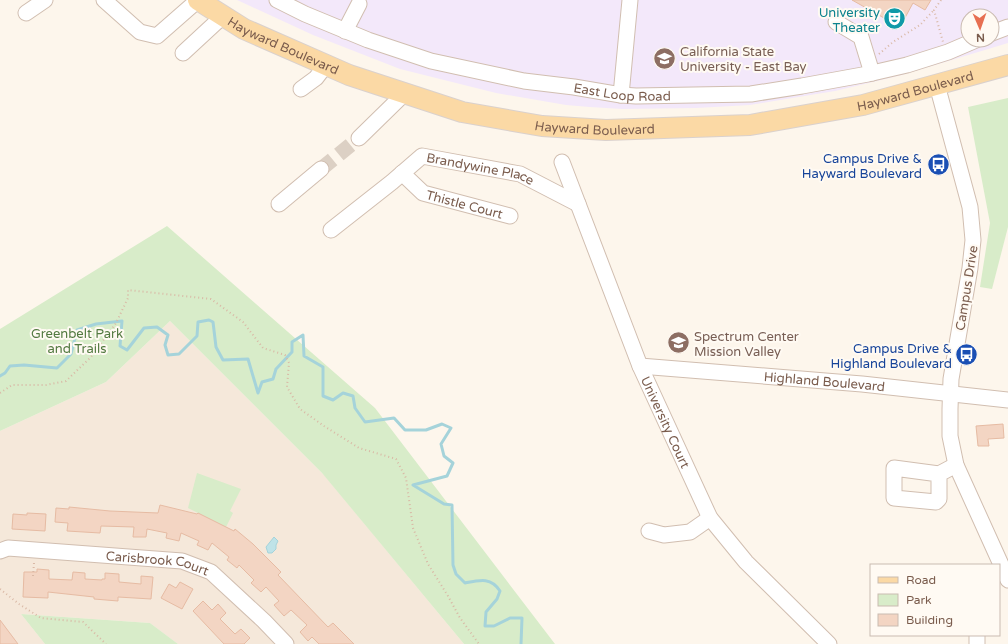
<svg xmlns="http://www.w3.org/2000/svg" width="1008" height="644" font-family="'Varela Round',sans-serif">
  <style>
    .residential { fill: #f5e8da }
    .education { fill: #f3e8fa; fill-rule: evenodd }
    .green { fill: #d8ecc9 }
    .water { fill: #bfe3e8; stroke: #a5d3da }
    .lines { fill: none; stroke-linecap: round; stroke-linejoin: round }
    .stream { stroke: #a5d3da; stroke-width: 3 }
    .building { fill: #f3d5c3; stroke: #e6bba3 }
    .minor-tunnel { stroke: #dcd0c4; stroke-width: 15; stroke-dasharray: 15 8; stroke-linecap: butt }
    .minor-casing { stroke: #d1beb0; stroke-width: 17 }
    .major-casing { stroke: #dad1cd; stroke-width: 22 }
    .path { stroke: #d9b8a5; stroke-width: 2; stroke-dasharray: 1 3; stroke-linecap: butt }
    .minor { stroke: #fff; stroke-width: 15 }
    .major { stroke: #fbd9a5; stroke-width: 20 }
    .labels { text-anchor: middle; stroke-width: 4; stroke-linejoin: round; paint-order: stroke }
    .culture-label { font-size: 13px; fill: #0d838f; stroke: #fffaf3; text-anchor: end }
    .street-label { font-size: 13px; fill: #7a5c4d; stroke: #fffaf3 }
    .education-label { font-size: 13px; fill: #785e54; stroke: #fffaf3; text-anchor: start }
    .transit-label { font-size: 13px; fill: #164399; stroke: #fffaf3; text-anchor: end }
    .park-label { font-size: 13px; fill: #537a41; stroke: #fffaf3 }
  </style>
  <rect width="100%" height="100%" fill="#fdf6ec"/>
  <path class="residential" d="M170 321 324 475 464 644H178L150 623 21 614 45 644H0V431L106 382Z"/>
  <path class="education" d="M237 0H1008V43L902 75 835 91 750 105 696 108 622 109 590 107 566 105 496 93 400 69 313 35ZM968 16H992V40H968Z"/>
  <g class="green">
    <path d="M1008 98V227L992 289 980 287 990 223 968 107Z"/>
    <path d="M167 226 375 408 555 644H464L322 473 170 321 106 382 0 431V329Z"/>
    <path d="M197 473 241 489 230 511 233 513 226 527 188 508Z"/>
    <path d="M21 614 150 623 178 644H45Z"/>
  </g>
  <path class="water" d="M274 537 278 541 276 545V549L272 553H268L266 547Z"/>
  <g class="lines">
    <path class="stream" d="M0 376 5 373 10 366 24 365 57 368 71 354 77 330 96 324 122 321 120 346 127 350 144 328 157 327 168 335 165 345 168 355 179 354 197 336 198 322 209 320 213 322 216 347 223 360 248 359 258 393 262 382 273 379 276 369 292 352V342L303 335 304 356 323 367V396L333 400 343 393 353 396 355 408 365 422 394 418 405 430H426L442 424 451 428 441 444 444 456 453 463 447 476 413 485 444 504 452 505 453 565 456 574 465 583C480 580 491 577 500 591L497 599 486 612 485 626H494L510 618H522L521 644"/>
  </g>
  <g class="building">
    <path d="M852 0H931L925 10 913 3 900 27Z"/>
    <path d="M1003 424 1004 438 988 439 989 446H978L976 426Z"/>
    <path d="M160 505 197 514 198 513 234 531 235 529 253 544 281 572 278 575 328 627 333 623 354 644H319L312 637 308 641 300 632 307 625 291 610 284 616 274 605 279 601 266 587 261 592 251 583 254 580 239 565 237 568 227 560 229 557 212 543 208 550 197 545 199 541 181 533 179 541 166 538 167 533 147 529 146 537H133L134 527 101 526 100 533 67 531 68 523 55 522 56 508 69 509V507L110 511 158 513Z"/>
    <path d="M27 513 46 514 45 531 12 529 13 514 27 515Z"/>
    <path d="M37 569 49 570V579L72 580 73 572 85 573V579L102 580V579H105V573L119 574V582L141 584V576L153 577 151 599 118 597V601L94 599V597L48 592V598L23 597 24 572H37Z"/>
    <path d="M180 582 193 589 182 609 161 598 169 584 176 588Z"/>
    <path d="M203 601 212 610 218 604 226 613 220 619 235 634 241 629 250 638 244 644H224L193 611Z"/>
    <path d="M0 620 18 644H0Z"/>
  </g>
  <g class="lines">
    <path class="minor-tunnel" d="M321 169 359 138"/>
    <defs>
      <g id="minor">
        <path d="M104 0 140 32 157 36 198 0"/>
        <path id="s1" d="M277 0 305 14 368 40 431 61 524 81 574 87 621 95 636 96 751 94 802 86 868 74 907 65 948 52 976 40"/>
        <path d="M26 13 45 0"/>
        <path d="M836 22 861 37 872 73"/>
        <path d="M345 31 359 4"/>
        <path d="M992 33 1008 27"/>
        <path d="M183 53 223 16"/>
        <path d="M937 85 970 207 973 240 970 268 951 379 950 409V436L956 465 1008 580"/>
        <path d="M301 89 316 78 326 65"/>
        <path d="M621 95 630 0"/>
        <path d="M359 138 404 94"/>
        <path id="s2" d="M562 162 640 366 710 518 746 562 829 644"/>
        <path id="s3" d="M402 173 423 193 510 216"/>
        <path d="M279 204 321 169"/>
        <path id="s4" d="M331 230 392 182 422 156 520 174 578 204"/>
        <path id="s5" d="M640 366 862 384 1008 400"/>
        <path d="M939 474V499L936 502 894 498V468L939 474 956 465"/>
        <path d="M649 531 664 535 690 532 710 518"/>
        <path id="s6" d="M0 551 8 548 182 561 211 572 264 621 286 644"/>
        <path d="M977 635V644"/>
      </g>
      <g id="major">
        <path id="s7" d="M198 0 244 29 349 75 462 112 542 126 606 130 750 125 863 105 1008 65"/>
      </g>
    </defs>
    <use href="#minor" class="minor-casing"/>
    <use href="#major" class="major-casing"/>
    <g class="path">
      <path d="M941 0 934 10 943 42"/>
      <path d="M879 54 893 42 920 25 934 10"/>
      <path d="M0 393 12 385H46L66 381 91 357 116 323 128 298V290L211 299 243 322 263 348 285 355 289 363 287 387 300 409 324 426 359 448 396 459 406 478 413 528 428 564 448 596 460 618 479 644"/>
      <path d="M33 576 34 563"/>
      <path d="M0 589 19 604 41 618 83 622 106 644"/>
    </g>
    <use href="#minor" class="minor"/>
    <use href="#major" class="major"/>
  </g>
  <defs>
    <symbol id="theatre-disc" viewBox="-11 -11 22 22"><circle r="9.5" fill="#0f9aa8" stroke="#fffaf3"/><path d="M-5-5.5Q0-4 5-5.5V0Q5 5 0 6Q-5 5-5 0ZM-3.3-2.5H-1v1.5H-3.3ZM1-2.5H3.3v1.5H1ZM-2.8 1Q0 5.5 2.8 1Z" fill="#fff"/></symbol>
    <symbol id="university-disc" viewBox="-11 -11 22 22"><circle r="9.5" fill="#8d6e63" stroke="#fffaf3"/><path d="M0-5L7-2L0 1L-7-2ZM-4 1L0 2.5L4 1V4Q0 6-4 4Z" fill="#fff"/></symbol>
    <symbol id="bus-disc" viewBox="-11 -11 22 22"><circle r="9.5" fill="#1a4fb4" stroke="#fffaf3"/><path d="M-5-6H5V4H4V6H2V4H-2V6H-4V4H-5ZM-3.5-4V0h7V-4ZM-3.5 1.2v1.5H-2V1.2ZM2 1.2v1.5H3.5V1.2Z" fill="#fff"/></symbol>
    <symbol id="school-disc" viewBox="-11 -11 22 22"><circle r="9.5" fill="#8d6e63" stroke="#fffaf3"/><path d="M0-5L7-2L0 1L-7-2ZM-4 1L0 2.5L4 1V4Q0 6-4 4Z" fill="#fff"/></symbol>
  </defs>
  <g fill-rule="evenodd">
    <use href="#theatre-disc" x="882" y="6" width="25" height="25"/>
    <use href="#university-disc" x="652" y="46" width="25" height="25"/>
    <use href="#bus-disc" x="926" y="152" width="25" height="25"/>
    <use href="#school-disc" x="666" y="330" width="25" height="25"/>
    <use href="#bus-disc" x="954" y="342" width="25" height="25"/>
  </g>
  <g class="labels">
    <g class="culture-label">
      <text x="880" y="17">University<tspan x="880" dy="15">Theater</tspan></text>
    </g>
    <g class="street-label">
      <text dy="5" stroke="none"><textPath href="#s7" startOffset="97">Hayward Boulevard</textPath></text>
      <text dy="5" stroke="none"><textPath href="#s1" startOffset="360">East Loop Road</textPath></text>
      <text dy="5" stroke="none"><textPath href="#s7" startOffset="746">Hayward Boulevard</textPath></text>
      <text dy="5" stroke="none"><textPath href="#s7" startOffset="422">Hayward Boulevard</textPath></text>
      <text dy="5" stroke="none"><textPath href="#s4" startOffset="177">Brandywine Place</textPath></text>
      <text dy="5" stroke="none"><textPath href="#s3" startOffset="72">Thistle Court</textPath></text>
      <text transform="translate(966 288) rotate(-81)" y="5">Campus Drive</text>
      <text dy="5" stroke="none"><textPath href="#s5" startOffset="185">Highland Boulevard</textPath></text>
      <text dy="5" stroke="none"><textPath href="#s2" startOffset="280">University Court</textPath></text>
      <text dy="5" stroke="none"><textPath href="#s6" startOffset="159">Carisbrook Court</textPath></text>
    </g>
    <g class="education-label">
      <text x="680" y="56">California State<tspan x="680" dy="15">University - East Bay</tspan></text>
      <text x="694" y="341">Spectrum Center<tspan x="694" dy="15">Mission Valley</tspan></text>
    </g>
    <g class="transit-label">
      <text x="922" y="163">Campus Drive &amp;<tspan x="922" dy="15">Hayward Boulevard</tspan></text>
      <text x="952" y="353">Campus Drive &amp;<tspan x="952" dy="15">Highland Boulevard</tspan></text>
    </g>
    <g class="park-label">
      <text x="77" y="338">Greenbelt Park<tspan x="77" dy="15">and Trails</tspan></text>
    </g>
  </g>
  <rect x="870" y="564" width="130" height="72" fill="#fffaf3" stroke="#cabbb1"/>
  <rect x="878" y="577" width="20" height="6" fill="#fbd9a5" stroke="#cabbb1"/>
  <text x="906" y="584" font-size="12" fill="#7a5c4d">Road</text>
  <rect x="878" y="594" width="20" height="12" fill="#d8ecc9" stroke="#cabbb1"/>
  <text x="906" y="604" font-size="12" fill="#7a5c4d">Park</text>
  <rect x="878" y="614" width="20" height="12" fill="#f3d5c3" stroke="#cabbb1"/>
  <text x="906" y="624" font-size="12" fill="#7a5c4d">Building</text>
  <g transform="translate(980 28) rotate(178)"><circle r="19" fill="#fffaf3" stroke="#cabbb1"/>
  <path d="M0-3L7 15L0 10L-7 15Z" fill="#e76f51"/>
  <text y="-6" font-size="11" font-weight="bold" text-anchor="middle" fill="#7a5c4d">N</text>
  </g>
</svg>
